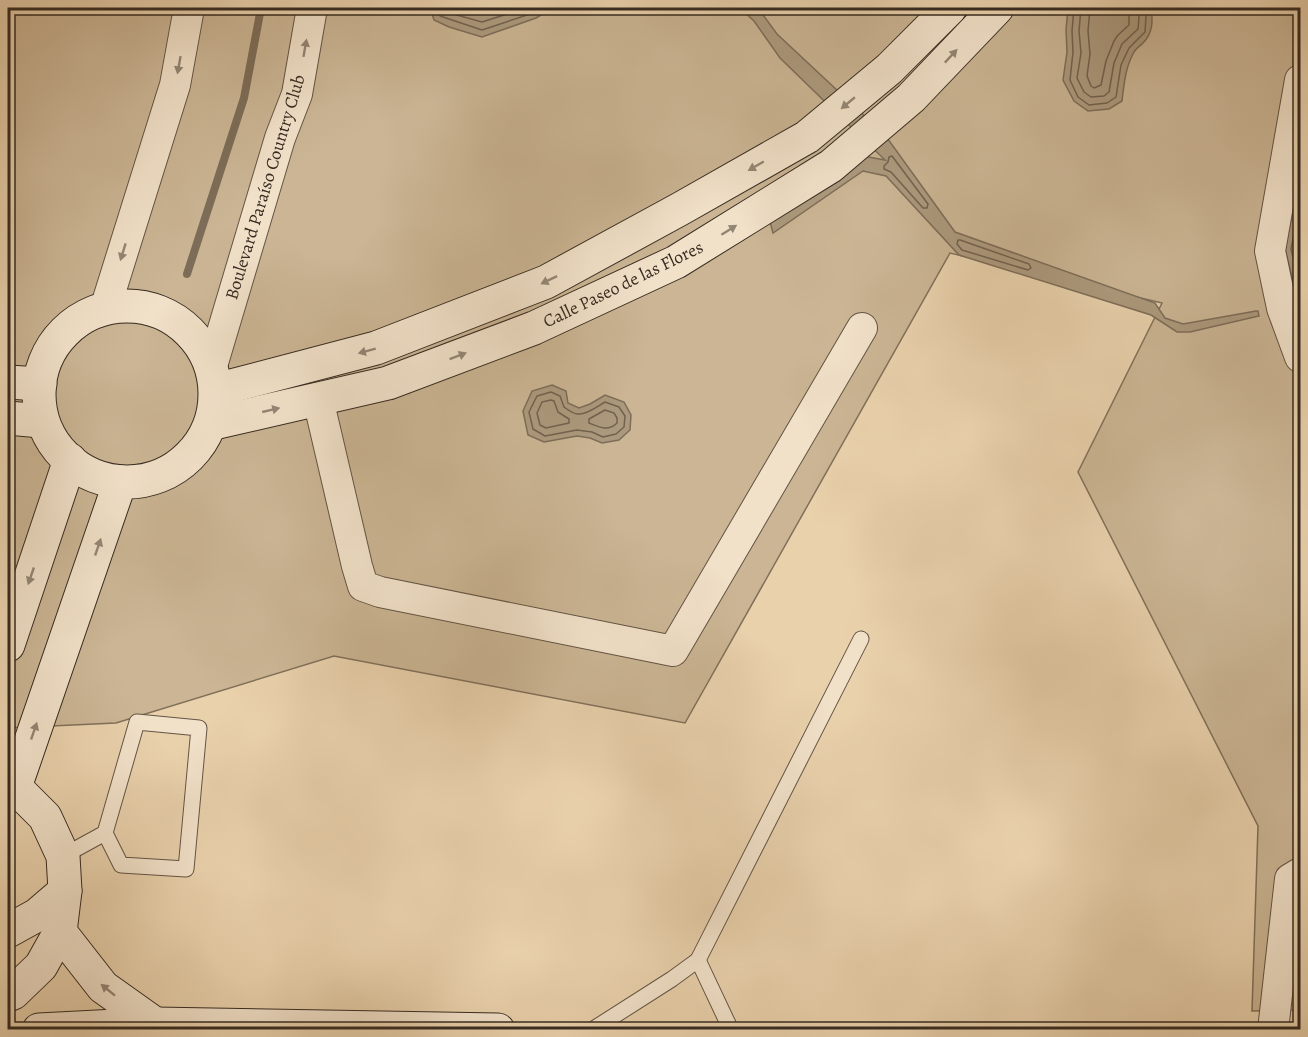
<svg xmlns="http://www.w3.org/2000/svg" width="1308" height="1037" font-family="Alegreya,serif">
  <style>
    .green { fill: #cbb594; stroke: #80705a; stroke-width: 1.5 }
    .water { fill: #ac997d; stroke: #7d6d58; stroke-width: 1.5 }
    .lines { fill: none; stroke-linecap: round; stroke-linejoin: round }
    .shore { stroke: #71624f; stroke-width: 1.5 }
    .stream { stroke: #7d6d58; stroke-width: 8 }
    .lane-casing { stroke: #635444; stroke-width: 17 }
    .street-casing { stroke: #635444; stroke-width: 32 }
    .secondary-casing { stroke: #362b21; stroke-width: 35 }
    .lane { stroke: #f1e1c9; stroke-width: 15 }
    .street { stroke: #f1e1c9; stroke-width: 30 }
    .secondary { stroke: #f1e1c9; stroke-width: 33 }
    .oneway { fill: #948675 }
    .labels { text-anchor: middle; stroke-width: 6; stroke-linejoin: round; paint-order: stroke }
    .street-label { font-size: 18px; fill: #362b21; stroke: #f1e1c9 }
  </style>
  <rect width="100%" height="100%" fill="#e9d1ac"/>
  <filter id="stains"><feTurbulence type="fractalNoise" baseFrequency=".00333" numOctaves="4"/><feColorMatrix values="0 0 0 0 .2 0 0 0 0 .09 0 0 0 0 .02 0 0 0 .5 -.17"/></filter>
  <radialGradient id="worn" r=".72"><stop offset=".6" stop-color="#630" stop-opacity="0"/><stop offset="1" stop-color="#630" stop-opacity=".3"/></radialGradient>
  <path class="green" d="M8 8H1300V977L1294 1010 1252 1011 1258 826 1078 472 1162 303 950 253 685 723 334 656 116 723 8 728Z"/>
  <g class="water">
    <path d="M430 8H553L536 18 482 37 449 27 434 20Z"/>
    <path d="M740 8H758L777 34 885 135 955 232 1155 303 1165 318 1183 324 1256 311H1258L1259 316 1190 332H1177L1151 315 959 255 886 176 863 171 773 233 769 218 863 156 885 160 780 58 754 21Z"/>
    <path d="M1068 8H1151C1153 21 1153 33 1143 43 1139 47 1135 49 1133 54 1125 69 1124 85 1122 101L1109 109 1088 111 1074 101 1063 80 1067 52 1066 30Z"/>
    <path d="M1300 176V308L1294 309 1293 302 1297 297 1285 249Z"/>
    <path d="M552 385 566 391 568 403 579 408 590 404 605 395 624 402 631 415 630 430 619 440 602 443 590 438 577 436 544 442 528 435 523 411 532 391Z"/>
  </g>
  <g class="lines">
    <g class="shore">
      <path d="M437 8 440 16 482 30 533 13 542 8"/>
      <path d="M444 8 446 11 453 14 482 22 526 8"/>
      <path d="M1074 8 1072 31 1073 52 1070 80 1078 97 1089 105 1107 103 1116 97 1121 65 1129 48 1145 32 1146 16 1145 8"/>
      <path d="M1081 8 1079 31 1081 53 1077 78 1084 92 1091 97 1104 96 1109 92 1114 63 1122 44 1138 29 1139 17 1138 8"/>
      <path d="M1090 8 1088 31 1090 54 1087 76 1091 86 1094 88 1101 85 1106 61 1114 41 1118 35 1129 25V8"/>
      <path d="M892 156 928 204 927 208H923L891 172 884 169V166L888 162 889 157Z"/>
      <path d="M1300 205 1291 249 1300 285"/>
      <path d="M958 240H960L1029 264 1031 268 1028 270 962 250 957 244Z"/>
      <path d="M551 392 560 396 564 407C568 410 574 414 578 414 587 415 598 406 605 402L619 407 625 416 624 427 616 434 603 437 592 432 577 430 545 436 533 429 529 412 537 396Z"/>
      <path d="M551 400 554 401 558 412 569 419V423L546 428 540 425 537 413 542 402Z"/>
      <path d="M605 410 614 413 617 418V423C608 432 599 427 589 423V419Z"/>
    </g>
    <g class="stream">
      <path d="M187 274 244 98 261 8"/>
      <path d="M8 446 10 442"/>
    </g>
    <defs>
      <g id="lane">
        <path d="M137 722 199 728 186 869 121 865 105 833Z"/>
        <path d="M63 856 105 833"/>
        <path d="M698 960 731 1030"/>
        <path d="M592 1030 672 979 698 960 861 639"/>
      </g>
      <g id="street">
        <path d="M1300 80 1270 251 1282 308 1300 357"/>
        <path d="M105 309 175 85 189 8"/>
        <path d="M212 366 280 138 297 94 312 8"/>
        <path d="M318 399 357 566 363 586 380 592 673 651 862 328"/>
        <path d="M1273 1030 1290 879 1300 873"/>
      </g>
      <g id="secondary">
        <circle cx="127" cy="394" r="88"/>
        <path d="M8 382 40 384"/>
        <path d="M216 390 376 348 546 282 680 209 807 137 889 69 950 8"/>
        <path d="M8 418 41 421"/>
        <path d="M214 423 388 383 534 328 676 262 831 166 911 98 997 8"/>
        <path d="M8 645 70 460"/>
        <path d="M8 783 15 787 45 817 63 856 65 891 60 932 41 966 13 993 8 995"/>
        <path d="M15 787 120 482"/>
        <path d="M8 931 37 915 65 891"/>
        <path d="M60 932 103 987 155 1024"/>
        <path d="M39 1030 155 1024 498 1030"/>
      </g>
    </defs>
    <use href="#lane" class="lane-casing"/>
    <use href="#street" class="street-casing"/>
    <use href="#secondary" class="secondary-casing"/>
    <use href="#lane" class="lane"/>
    <use href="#street" class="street"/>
    <use href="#secondary" class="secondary"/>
  </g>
  <defs><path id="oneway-solid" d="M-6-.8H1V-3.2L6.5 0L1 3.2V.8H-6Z" transform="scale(1.5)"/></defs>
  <g class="oneway">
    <use href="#oneway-solid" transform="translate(305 48) rotate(-80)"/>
    <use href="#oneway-solid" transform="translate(951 56) rotate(-47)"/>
    <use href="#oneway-solid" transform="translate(179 65) rotate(100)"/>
    <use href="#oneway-solid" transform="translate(848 103) rotate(140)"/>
    <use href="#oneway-solid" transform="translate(756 166) rotate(150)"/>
    <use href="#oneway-solid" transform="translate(729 230) rotate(-32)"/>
    <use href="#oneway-solid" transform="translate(123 252) rotate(107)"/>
    <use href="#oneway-solid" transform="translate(549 280) rotate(154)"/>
    <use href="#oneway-solid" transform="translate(367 351) rotate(165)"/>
    <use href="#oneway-solid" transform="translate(458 356) rotate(-21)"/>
    <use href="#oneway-solid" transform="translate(271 410) rotate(-13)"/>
    <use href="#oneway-solid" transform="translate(98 547) rotate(-71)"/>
    <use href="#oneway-solid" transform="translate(31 576) rotate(109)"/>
    <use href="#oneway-solid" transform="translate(34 731) rotate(-71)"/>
    <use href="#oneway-solid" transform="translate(108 990) rotate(-141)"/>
  </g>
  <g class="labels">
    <g class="street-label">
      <text transform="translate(265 187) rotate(-73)" y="6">Boulevard Paraíso Country Club</text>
      <text transform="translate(623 284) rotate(-26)" y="6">Calle Paseo de las Flores</text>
    </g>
  </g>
  <rect width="1308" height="1037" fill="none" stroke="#e9d1ac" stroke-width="30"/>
  <rect x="9" y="9" width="1290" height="1019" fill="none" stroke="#362b21" stroke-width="3"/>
  <rect x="15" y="15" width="1278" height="1007" fill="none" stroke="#362b21" stroke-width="1.5"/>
  <rect width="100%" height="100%" filter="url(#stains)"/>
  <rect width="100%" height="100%" fill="url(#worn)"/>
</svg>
